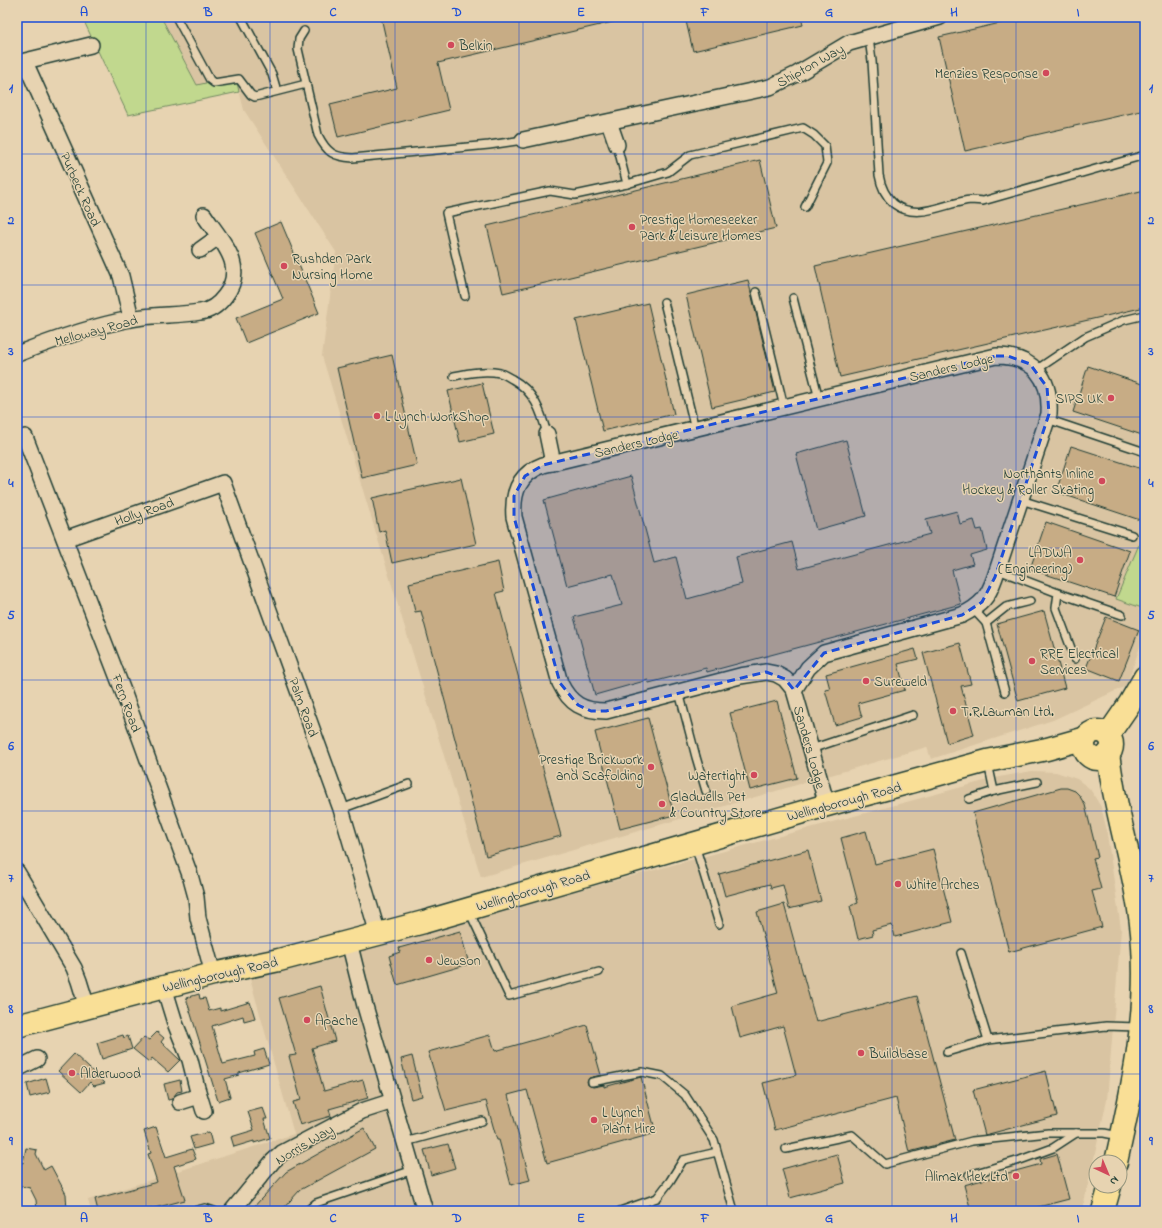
<svg xmlns="http://www.w3.org/2000/svg" width="1162" height="1228" font-family="'Indie Flower',sans-serif">
  <style>
    .built { fill: #d9c4a2 }
    .green { fill: #c1d88e; stroke: #708a61 }
    .building { fill: #c7ac85; stroke: #1f3d34 }
    .lines { fill: none; stroke-linecap: round; stroke-linejoin: round }
    .lane-casing { stroke: #1f3d34; stroke-width: 10 }
    .street-casing { stroke: #1f3d34; stroke-width: 18 }
    .primary-casing { stroke: #1f3d34; stroke-width: 25 }
    .lane { stroke: #e7d3b1; stroke-width: 7 }
    .street { stroke: #e7d3b1; stroke-width: 15 }
    .primary { stroke: #f9df96; stroke-width: 22 }
    .marked { fill: #1d4ed8; fill-opacity: 0.2; stroke: #1d4ed8; stroke-width: 3; stroke-dasharray: 8 5; stroke-linejoin: round }
    .grid { fill: none; stroke: #1d4ed8; stroke-width: 1; stroke-opacity: 0.55 }
    .poi-dot { fill: #d1495b; stroke: #e7d3b1; stroke-width: 1.5 }
    .labels { text-anchor: middle; stroke-width: 3; stroke-linejoin: round; paint-order: stroke }
    .poi-label { font-size: 14px; fill: #1f3d34; stroke: #e7d3b1; text-anchor: start }
    .street-label { font-size: 14px; fill: #1f3d34; stroke: #e7d3b1 }
    .neatline { fill: none; stroke: #1d4ed8; stroke-width: 1.5 }
    .grid-label { font-size: 13px; text-anchor: middle; font-weight: bold; fill: #1d4ed8 }
  </style>
  <rect width="100%" height="100%" fill="#e7d3b1"/>
  <filter id="ink" filterUnits="userSpaceOnUse"><feTurbulence type="fractalNoise" baseFrequency=".025" numOctaves="2"/><feDisplacementMap in="SourceGraphic" scale="8" xChannelSelector="R" yChannelSelector="G"/><feConvolveMatrix kernelMatrix="1 2 1 2 8 2 1 2 1" color-interpolation-filters="sRGB"/></filter>
  <g filter="url(#ink)">
    <g class="built">
      <path d="M161 17H1145V536H1143L1117 599 1145 609V633L1126 686 1053 720 931 759 927 747 481 877 322 356 336 252 244 110 237 82 228 78 197 86Z"/>
      <path d="M1145 729V801L1139 748Z"/>
      <path d="M1032 771 1056 772 1077 779 1090 789 1101 807 1106 827 1121 929 1107 1100 1082 1211H91L88 1200 294 1134 250 979 999 777Z"/>
    </g>
    <g class="green">
      <path d="M82 17H161L197 85 228 78 237 82 239 92 128 115Z"/>
      <path d="M1143 535 1145 536V609L1116 599Z"/>
    </g>
    <g class="building">
      <path d="M381 17H617V21L438 63 449 110 338 137 330 104 397 88Z"/>
      <path d="M685 17H801L803 25 693 51Z"/>
      <path d="M1027 17H1145V110L965 151 939 37Z"/>
      <path d="M760 160 776 228 503 293 487 226Z"/>
      <path d="M1145 190V307L840 377 815 266Z"/>
      <path d="M281 222 319 313 246 343 236 318 283 299 255 233Z"/>
      <path d="M748 280 775 392 712 407 686 295Z"/>
      <path d="M648 303 674 414 603 431 576 320Z"/>
      <path d="M392 355 417 465 362 478 337 368Z"/>
      <path d="M1088 366 1145 385V436L1073 412Z"/>
      <path d="M482 383 494 434 460 442 448 391Z"/>
      <path d="M846 440 866 516 816 530 796 454Z"/>
      <path d="M1071 446 1145 470V504L1140 520 1056 492Z"/>
      <path d="M631 476 654 563 676 557 687 599 742 584 736 557 792 542 799 569 930 534 926 519 957 511 960 524 974 520 977 530 982 529 987 550 970 555 973 564 952 570 961 604 707 672 706 668 649 683 648 680 595 695 574 617 622 605 613 574 567 586 544 500Z"/>
      <path d="M461 478 476 544 392 563 385 530 379 532 372 498Z"/>
      <path d="M1046 522 1130 551 1114 597 1030 569Z"/>
      <path d="M498 562 504 591 496 593 561 836 486 856 421 611 415 612 409 583Z"/>
      <path d="M1044 611 1065 688 1018 701 997 624Z"/>
      <path d="M1106 617 1139 630 1119 681 1086 668Z"/>
      <path d="M960 643 971 684 961 686 974 735 947 743 923 653Z"/>
      <path d="M915 649 918 659 898 664 905 690 858 703 862 717 835 725 825 690 830 689 826 674Z"/>
      <path d="M777 701 797 778 750 790 730 713Z"/>
      <path d="M648 718 674 815 620 829 595 732Z"/>
      <path d="M1061 788H1067L1075 791 1079 795 1085 805 1098 857 1093 858 1101 889 1092 891 1102 927 1009 952 973 813Z"/>
      <path d="M866 831 875 864 933 849 952 922 895 937 892 925 872 930 873 935 858 939 850 906 858 903 841 838Z"/>
      <path d="M808 850 821 901 789 909 783 885 771 888 770 884 725 896 719 874Z"/>
      <path d="M784 904 816 1022 917 996 955 1140 909 1152 896 1098 775 1130 763 1083 796 1075 783 1026 740 1038 732 1006 778 993 757 912Z"/>
      <path d="M460 931 469 964 397 985 389 956 400 952 399 948Z"/>
      <path d="M320 986 335 1041 312 1048 324 1091 363 1080 368 1098 329 1109 331 1116 300 1125 293 1102 301 1100 289 1056 296 1055 279 998Z"/>
      <path d="M199 994 200 999 205 998 209 1011 220 1008V1011L250 1002 255 1018 244 1021 243 1016 212 1026 223 1064 255 1056 254 1052 264 1049 269 1064 239 1073V1075L225 1079 230 1097 218 1101 186 998Z"/>
      <path d="M587 1025 601 1075 589 1078 587 1081 588 1085 593 1087 604 1085V1087L641 1077 656 1133 547 1163 527 1090 508 1095 530 1180 511 1185 499 1140H497L486 1101 446 1111 428 1052 490 1035 495 1051Z"/>
      <path d="M157 1032 164 1038 161 1042 180 1060 168 1072 152 1058 149 1062 133 1049 144 1037 149 1040Z"/>
      <path d="M123 1035 124 1038 128 1036 132 1049 102 1059 97 1043Z"/>
      <path d="M74 1054 105 1083 94 1086 90 1082 81 1092 58 1071Z"/>
      <path d="M412 1056 422 1096 411 1099 401 1059Z"/>
      <path d="M1046 1071 1057 1116 985 1135 973 1090Z"/>
      <path d="M46 1078 50 1092 30 1097 27 1084Z"/>
      <path d="M180 1080 182 1091 177 1092 172 1099 168 1100 164 1084Z"/>
      <path d="M263 1108 267 1119H264L270 1138 254 1143V1141L234 1147 231 1137 254 1130 248 1112Z"/>
      <path d="M156 1127 166 1157 192 1149 196 1159 174 1166 185 1200 143 1211H98L95 1199 157 1182 148 1154 151 1153 144 1131Z"/>
      <path d="M364 1128 375 1149 300 1190 281 1211H250L286 1172Z"/>
      <path d="M209 1132 212 1144 194 1149 190 1137Z"/>
      <path d="M448 1144 455 1168 431 1175 424 1150Z"/>
      <path d="M26 1148 37 1150 36 1154 44 1170 51 1166 66 1194 67 1211H37L36 1200 30 1188 17 1185V1162L23 1163Z"/>
      <path d="M837 1154 845 1183 790 1198 782 1169Z"/>
      <path d="M1057 1154 1069 1199 1023 1211H971L964 1185 1041 1164 1040 1159Z"/>
    </g>
    <g class="lines">
      <defs>
        <g id="lane">
          <path d="M176 17 210 80 214 83 239 79 251 95 255 97 306 84"/>
          <path d="M241 17 272 74 277 91"/>
          <path d="M304 31 299 39 298 49 318 135C327 153 334 157 353 158L489 145 523 140"/>
          <path d="M869 38 872 61 879 175C881 187 885 196 894 204 918 222 946 202 971 200 975 200 980 201 983 201L1145 155"/>
          <path d="M627 184 668 172 690 155 803 128 814 135 825 146 827 163 805 207"/>
          <path d="M756 292 784 407"/>
          <path d="M465 296 446 213 550 191 575 195 627 184 617 145"/>
          <path d="M793 298 819 399"/>
          <path d="M664 302 695 429"/>
          <path d="M1036 370 1085 337 1124 320 1145 315"/>
          <path d="M454 376C469 373 485 370 500 373 504 374 508 377 512 379 534 391 541 411 547 434"/>
          <path d="M1047 419 1145 452"/>
          <path d="M1021 500 1132 535"/>
          <path d="M998 570 1058 593 1056 608 1075 659"/>
          <path d="M1058 593 1122 615"/>
          <path d="M973 609 986 623 1005 692"/>
          <path d="M986 623 1006 607 1030 601"/>
          <path d="M679 692 696 757 706 791"/>
          <path d="M811 749 913 715"/>
          <path d="M994 791 1037 782"/>
          <path d="M969 799 994 791 988 763"/>
          <path d="M341 809 409 784"/>
          <path d="M695 845 719 924"/>
          <path d="M469 911 509 996 599 972"/>
          <path d="M961 953 988 1040"/>
          <path d="M947 1052 988 1040 1106 1026 1138 1027"/>
          <path d="M592 1082 642 1072 662 1076 685 1095 714 1140 734 1211"/>
          <path d="M405 1142 482 1121"/>
          <path d="M786 1149 852 1135 885 1164 972 1141 1048 1133H1104L1119 1136"/>
          <path d="M969 1175 1020 1160 1053 1148 1076 1133"/>
          <path d="M194 1211 205 1208 214 1211"/>
          <path d="M307 1211 316 1203 413 1170"/>
          <path d="M620 1211 657 1198 670 1181 683 1160 717 1152"/>
        </g>
        <g id="street">
          <path d="M25 62 117 267 121 276 131 318"/>
          <path d="M17 63 91 45"/>
          <path d="M609 122 617 145"/>
          <path d="M523 140 770 87 797 74 849 43 940 17"/>
          <path d="M200 250 218 237"/>
          <path d="M17 354C53 340 92 326 131 319 153 314 177 316 200 312 211 311 219 304 225 296 248 266 221 241 204 215"/>
          <path d="M547 434 553 463"/>
          <path d="M25 437 123 691 190 875 196 897 198 918 213 974"/>
          <path d="M65 539 223 483 341 809 378 934"/>
          <path d="M794 690 808 668 824 653 962 615C982 605 988 597 995 577L1049 414C1051 378 1034 356 996 356L543 465C519 474 512 492 514 517L560 683C570 704 583 711 606 711L740 676 766 672 776 674 785 679 794 690 827 805"/>
          <path d="M17 872 74 968 79 981 87 1007"/>
          <path d="M349 942 365 1006 425 1211"/>
          <path d="M164 987 175 1023 190 1060 197 1088 204 1111"/>
          <path d="M17 1069 37 1059"/>
          <path d="M180 1102 199 1096"/>
          <path d="M232 1211 273 1161 282 1153 362 1111 393 1101"/>
        </g>
        <g id="primary">
          <circle cx="1098" cy="745" r="14"/>
          <path d="M1108 735 1130 703 1145 677"/>
          <path d="M1108 754C1110 768 1112 783 1115 796 1125 846 1140 894 1143 946 1148 1019 1132 1091 1116 1162"/>
          <path d="M17 1026 213 974 279 960 424 922 827 805 987 761 1047 749 1086 738"/>
          <path d="M1103 1211 1110 1186"/>
        </g>
      </defs>
      <use href="#lane" class="lane-casing"/>
      <use href="#street" class="street-casing"/>
      <use href="#primary" class="primary-casing"/>
      <use href="#lane" class="lane"/>
      <use href="#street" class="street"/>
      <use href="#primary" class="primary"/>
    </g>
  </g>
  <path class="marked" d="M996 356H1008L1030 364 1047 387 1049 414 995 577 982 602 962 615 824 653 794 690 785 679 766 672 606 711H591L578 705 560 683 514 517V496L525 476 543 465Z"/>
  <path class="grid" d="M146 17V1211M270 17V1211M395 17V1211M519 17V1211M643 17V1211M767 17V1211M892 17V1211M1016 17V1211M17 154H1145M17 285H1145M17 417H1145M17 548H1145M17 680H1145M17 811H1145M17 943H1145M17 1074H1145"/>
  <g class="poi-dot">
    <circle cx="451" cy="45" r="4"/>
    <circle cx="1046" cy="73" r="4"/>
    <circle cx="632" cy="227" r="4"/>
    <circle cx="284" cy="266" r="4"/>
    <circle cx="1111" cy="398" r="4"/>
    <circle cx="377" cy="416" r="4"/>
    <circle cx="1102" cy="481" r="4"/>
    <circle cx="1080" cy="560" r="4"/>
    <circle cx="1032" cy="661" r="4"/>
    <circle cx="866" cy="681" r="4"/>
    <circle cx="953" cy="711" r="4"/>
    <circle cx="651" cy="767" r="4"/>
    <circle cx="754" cy="775" r="4"/>
    <circle cx="662" cy="804" r="4"/>
    <circle cx="898" cy="884" r="4"/>
    <circle cx="429" cy="960" r="4"/>
    <circle cx="307" cy="1020" r="4"/>
    <circle cx="861" cy="1053" r="4"/>
    <circle cx="72" cy="1073" r="4"/>
    <circle cx="594" cy="1120" r="4"/>
    <circle cx="1016" cy="1176" r="4"/>
  </g>
  <g class="labels">
    <g class="poi-label">
      <text x="459" y="50">Belkin</text>
      <text x="1038" y="78" text-anchor="end">Menzies Response</text>
      <text x="640" y="224">Prestige Homeseeker<tspan x="640" dy="16">Park &amp; Leisure Homes</tspan></text>
      <text x="292" y="263">Rushden Park<tspan x="292" dy="16">Nursing Home</tspan></text>
      <text x="1103" y="403" text-anchor="end">SIPS UK</text>
      <text x="385" y="421">L Lynch WorkShop</text>
      <text x="1094" y="478" text-anchor="end">Northants Inline<tspan x="1094" dy="16">Hockey &amp; Roller Skating</tspan></text>
      <text x="1072" y="557" text-anchor="end">LADWA<tspan x="1072" dy="16">(Engineering)</tspan></text>
      <text x="1040" y="658">RRE Electrical<tspan x="1040" dy="16">Services</tspan></text>
      <text x="874" y="686">Sureweld</text>
      <text x="961" y="716">T.R.Lawman Ltd.</text>
      <text x="643" y="764" text-anchor="end">Prestige Brickwork<tspan x="643" dy="16">and Scafolding</tspan></text>
      <text x="746" y="780" text-anchor="end">Watertight</text>
      <text x="670" y="801">Gladwells Pet<tspan x="670" dy="16">&amp; Country Store</tspan></text>
      <text x="906" y="889">White Arches</text>
      <text x="437" y="965">Jewson</text>
      <text x="315" y="1025">Apache</text>
      <text x="869" y="1058">Buildbase</text>
      <text x="80" y="1078">Alderwood</text>
      <text x="602" y="1117">L Lynch<tspan x="602" dy="16">Plant Hire</tspan></text>
      <text x="1008" y="1181" text-anchor="end">Alimak Hek Ltd</text>
    </g>
    <g class="street-label">
      <text transform="translate(810 65) rotate(-29)" y="5">Shipton Way</text>
      <text transform="translate(81 189) rotate(66)" y="5">Purbeck Road</text>
      <text transform="translate(96 330) rotate(-15)" y="5">Melloway Road</text>
      <text transform="translate(951 367) rotate(-13)" y="5">Sanders Lodge</text>
      <text transform="translate(636 443) rotate(-13)" y="5">Sanders Lodge</text>
      <text transform="translate(144 511) rotate(-19)" y="5">Holly Road</text>
      <text transform="translate(127 703) rotate(70)" y="5">Fern Road</text>
      <text transform="translate(304 707) rotate(70)" y="5">Palm Road</text>
      <text transform="translate(810 747) rotate(74)" y="5">Sanders Lodge</text>
      <text transform="translate(844 801) rotate(-15)" y="5">Wellingborough Road</text>
      <text transform="translate(533 890) rotate(-16)" y="5">Wellingborough Road</text>
      <text transform="translate(220 974) rotate(-13)" y="5">Wellingborough Road</text>
      <text transform="translate(304 1144) rotate(-31)" y="5">Norris Way</text>
    </g>
  </g>
  <rect width="1162" height="1228" fill="none" stroke="#e7d3b1" stroke-width="44"/>
  <g transform="translate(1108 1174) rotate(136)"><circle r="19" fill="#e7d3b1" stroke="#97977f"/>
  <path d="M0-3L7 15L0 10L-7 15Z" fill="#d1495b"/>
  <text y="-6" font-size="11" font-weight="bold" text-anchor="middle" fill="#1f3d34">N</text>
  </g>
  <rect x="22" y="22" width="1118" height="1184" class="neatline"/>
  <g class="grid-label">
    <text x="84" y="16">A</text>
    <text x="208" y="16">B</text>
    <text x="333" y="16">C</text>
    <text x="457" y="16">D</text>
    <text x="581" y="16">E</text>
    <text x="705" y="16">F</text>
    <text x="829" y="16">G</text>
    <text x="954" y="16">H</text>
    <text x="1078" y="16">I</text>
    <text x="11" y="92">1</text>
    <text x="1151" y="92">1</text>
    <text x="11" y="224">2</text>
    <text x="1151" y="224">2</text>
    <text x="11" y="355">3</text>
    <text x="1151" y="355">3</text>
    <text x="11" y="487">4</text>
    <text x="1151" y="487">4</text>
    <text x="11" y="619">5</text>
    <text x="1151" y="619">5</text>
    <text x="11" y="750">6</text>
    <text x="1151" y="750">6</text>
    <text x="11" y="882">7</text>
    <text x="1151" y="882">7</text>
    <text x="11" y="1013">8</text>
    <text x="1151" y="1013">8</text>
    <text x="11" y="1145">9</text>
    <text x="1151" y="1145">9</text>
    <text x="84" y="1222">A</text>
    <text x="208" y="1222">B</text>
    <text x="333" y="1222">C</text>
    <text x="457" y="1222">D</text>
    <text x="581" y="1222">E</text>
    <text x="705" y="1222">F</text>
    <text x="829" y="1222">G</text>
    <text x="954" y="1222">H</text>
    <text x="1078" y="1222">I</text>
  </g>
</svg>
